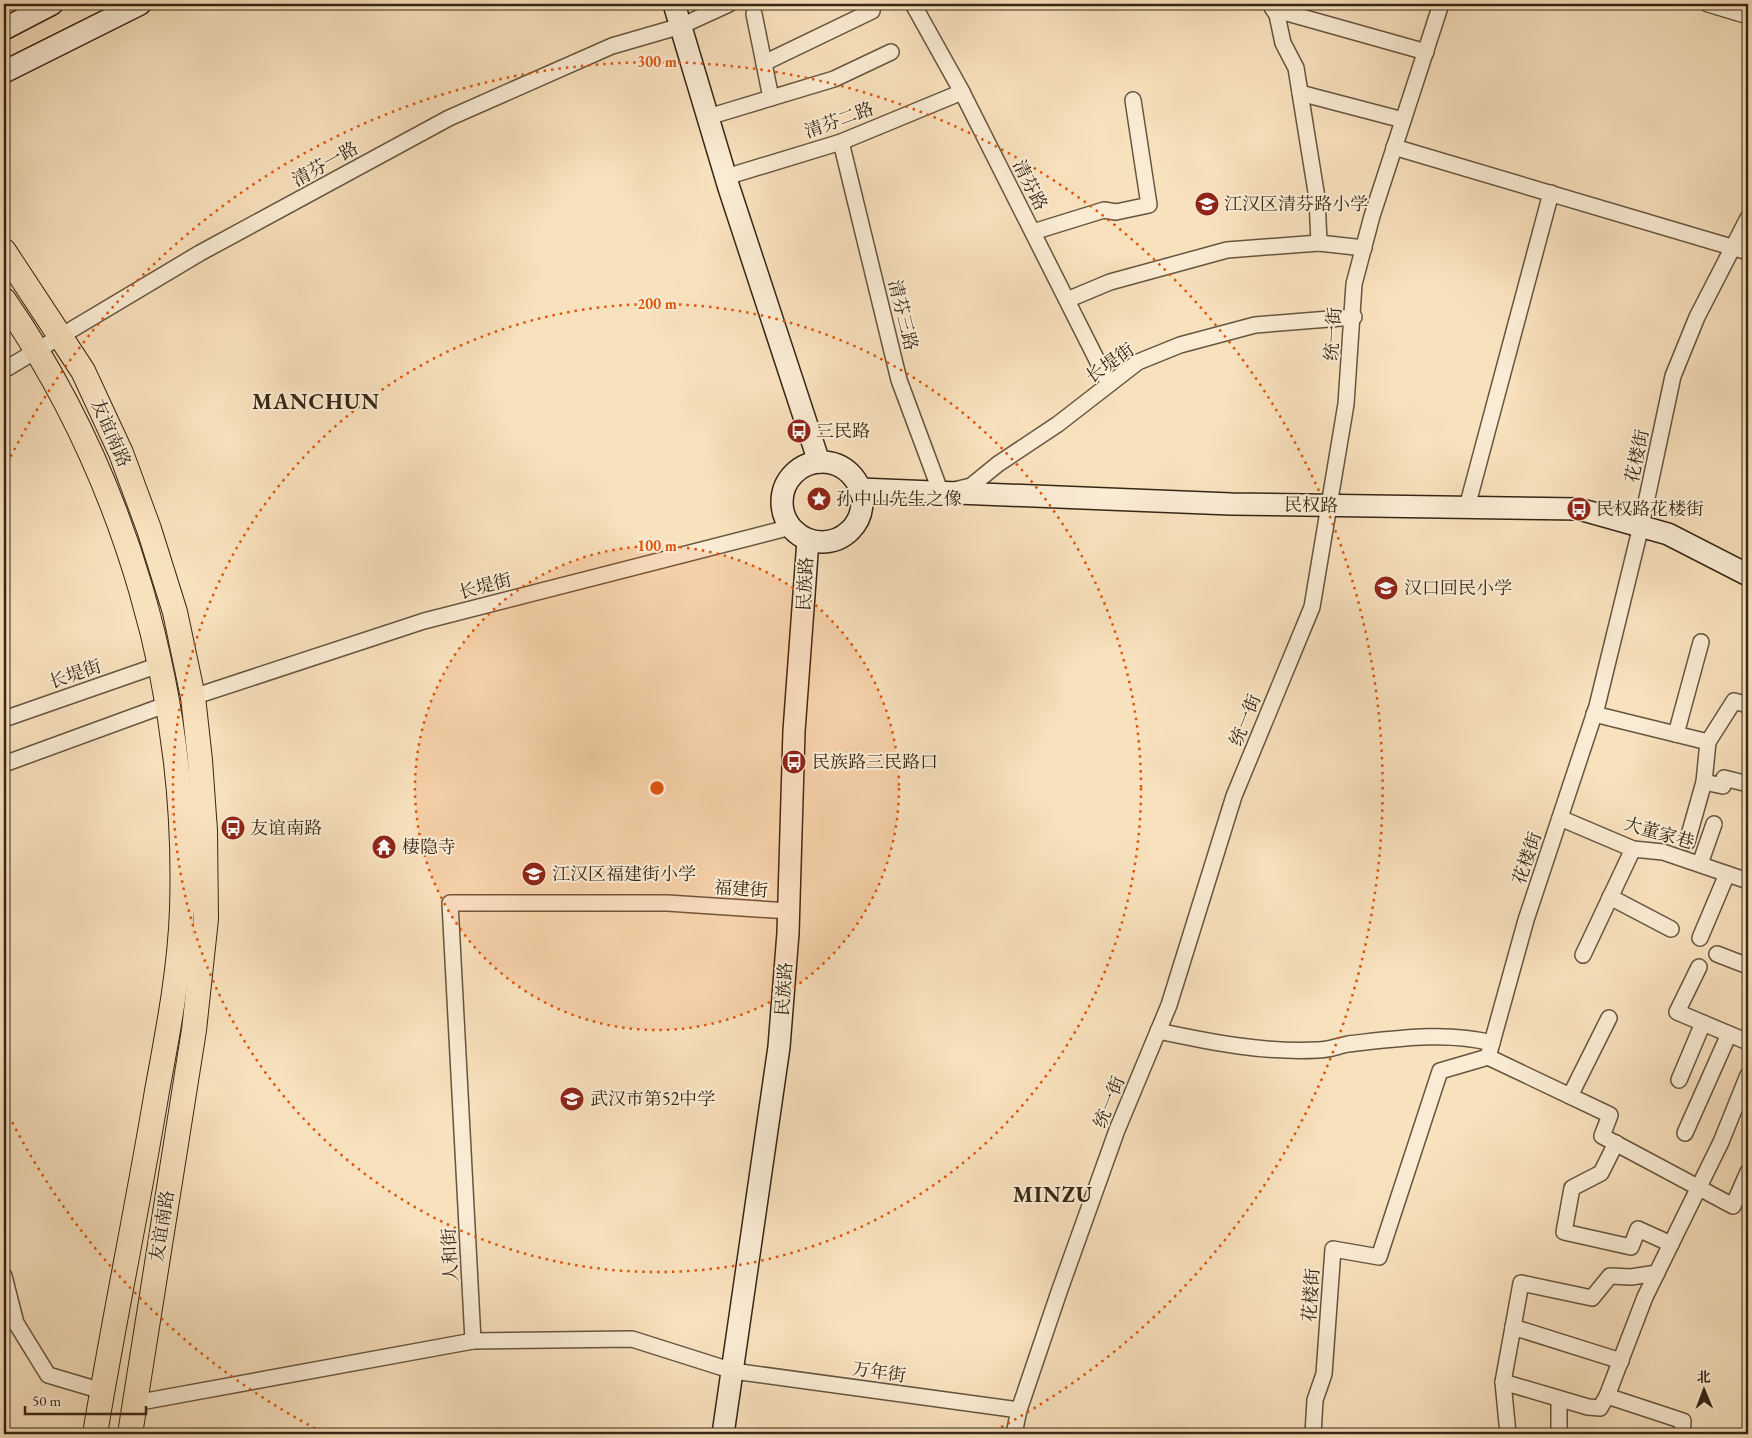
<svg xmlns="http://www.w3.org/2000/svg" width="1752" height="1438" font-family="'EB Garamond','Noto Serif SC',serif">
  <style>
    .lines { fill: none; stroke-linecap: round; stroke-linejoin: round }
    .street-casing { stroke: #66553f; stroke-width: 18 }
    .secondary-casing { stroke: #362615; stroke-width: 24 }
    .primary-casing { stroke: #362615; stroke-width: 26 }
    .street { stroke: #faecd4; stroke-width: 15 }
    .secondary { stroke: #faecd4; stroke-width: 21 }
    .primary { stroke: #f8e1bd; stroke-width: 24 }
    .ring { fill: none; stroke: #df560c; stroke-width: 2.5; stroke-dasharray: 2.5 5 }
    .labels { text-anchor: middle; stroke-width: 4; stroke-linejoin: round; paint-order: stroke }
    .street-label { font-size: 18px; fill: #362615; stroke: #faecd4 }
    .poi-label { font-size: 18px; fill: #362615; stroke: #faecd4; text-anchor: start }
    .district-label { font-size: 22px; font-weight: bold; letter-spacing: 1px; fill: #362615; stroke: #faecd4 }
    .centre { fill: #df560c; stroke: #faecd4; stroke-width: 2.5 }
    .ring-label { font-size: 15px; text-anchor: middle; font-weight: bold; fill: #df560c; stroke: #faecd4; stroke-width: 4; stroke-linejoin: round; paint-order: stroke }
  </style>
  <rect width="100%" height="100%" fill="#f8e1bd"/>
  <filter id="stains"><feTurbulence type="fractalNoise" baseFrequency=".004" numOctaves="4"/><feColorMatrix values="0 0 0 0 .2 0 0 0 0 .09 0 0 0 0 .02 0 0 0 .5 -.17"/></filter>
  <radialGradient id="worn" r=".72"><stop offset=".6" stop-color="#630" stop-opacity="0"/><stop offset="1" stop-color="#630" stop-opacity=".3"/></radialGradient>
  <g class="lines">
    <defs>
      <g id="street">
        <path d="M913 4 962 92 1109 384"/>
        <path d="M1270 4 1277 15 1283 43 1296 68 1317 198 1319 243"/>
        <path d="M1708 4 1748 16"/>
        <path d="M1273 9 1426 52"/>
        <path d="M754 14 771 98"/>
        <path d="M764 63 872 11"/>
        <path d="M1300 93 1403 120"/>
        <path d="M708 117 834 79 891 52"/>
        <path d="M841 142 899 380 941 493 971 486 998 464 1058 424 1138 362 1180 345 1255 325 1354 317"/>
        <path d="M1394 147 1748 252"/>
        <path d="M726 177 841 142 962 92"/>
        <path d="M1033 232 1104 210 1116 212 1149 205 1133 100"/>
        <path d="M1067 300 1110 282 1227 250 1319 243 1364 248"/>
        <path d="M4 370 200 253 449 118 612 46 681 26 729 4"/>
        <path d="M1467 507 1551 193"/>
        <path d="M193 697 424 621 791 527"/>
        <path d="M1594 714 1708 742 1734 701 1748 705"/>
        <path d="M4 719 159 665"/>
        <path d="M1676 734 1701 642"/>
        <path d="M4 764 168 704"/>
        <path d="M1704 782 1708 742"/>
        <path d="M1560 818 1633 849 1663 852 1748 881"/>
        <path d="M1687 842 1704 782 1723 786 1724 778 1748 784"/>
        <path d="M1700 864 1714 824"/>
        <path d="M1610 897 1671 929"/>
        <path d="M789 911 667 903H450L473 1341 632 1339 733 1371 1019 1410"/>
        <path d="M1700 938 1727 874"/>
        <path d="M1717 954 1748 966"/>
        <path d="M1583 955 1633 849"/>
        <path d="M1699 967 1677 1012 1748 1042"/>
        <path d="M1158 1031C1210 1042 1264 1053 1318 1050 1328 1050 1338 1046 1348 1044 1394 1039 1446 1031 1492 1043"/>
        <path d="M1488 1057 1526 920 1597 706 1641 526 1673 376 1697 317 1748 218"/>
        <path d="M1488 1057 1610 1115 1602 1136 1733 1206 1748 1172"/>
        <path d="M1679 1080 1703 1023"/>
        <path d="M1570 1096 1609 1018"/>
        <path d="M1685 1133 1729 1034"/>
        <path d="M1616 1143 1601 1173 1572 1188 1564 1232 1631 1247 1638 1229 1671 1244"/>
        <path d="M4 1276 16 1323 48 1375 102 1391"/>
        <path d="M1513 1327 1621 1361"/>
        <path d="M1503 1382 1508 1434"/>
        <path d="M1607 1396 1600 1408 1588 1407 1503 1382 1521 1283 1592 1298 1610 1276 1631 1277 1657 1273"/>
        <path d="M135 1403 473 1341"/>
        <path d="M1014 1434 1019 1410 1059 1292 1117 1130 1169 1005 1234 796 1312 607 1346 404 1354 284 1372 216 1441 4"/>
        <path d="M1313 1434 1315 1400 1324 1374 1333 1249 1379 1257 1440 1071 1488 1057"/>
        <path d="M1559 1434V1399"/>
        <path d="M1682 1434 1683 1421 1607 1396 1645 1297 1721 1142 1748 1075"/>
      </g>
      <g id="secondary">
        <path d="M674 4 729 188 819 462"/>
        <path d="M4 29 52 4"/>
        <path d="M4 72 140 4"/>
        <circle cx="822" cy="502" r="40"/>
        <path d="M860 489 1231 504 1579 509 1668 534 1748 575"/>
        <path d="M723 1434 779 1047 788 933 794 731 808 540"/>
      </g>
      <g id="primary">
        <path d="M4 251 83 371 121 453 149 529 175 612 193 697 200 760 205 831 206 919 194 1030 130 1434"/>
        <path d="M4 300C125 475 189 695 182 909 180 970 168 1031 157 1091 138 1205 114 1319 95 1434"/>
      </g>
    </defs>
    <use href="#street" class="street-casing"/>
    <use href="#secondary" class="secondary-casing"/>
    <use href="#primary" class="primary-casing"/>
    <use href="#street" class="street"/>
    <use href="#secondary" class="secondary"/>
    <use href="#primary" class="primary"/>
  </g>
  <circle cx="657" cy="788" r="242" fill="#df560c" fill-opacity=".12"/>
  <g class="ring">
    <circle cx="657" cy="788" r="242"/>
    <circle cx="657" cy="788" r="484"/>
    <path d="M322 1432A726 726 0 0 1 4 1106M4 470A726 726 0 1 1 992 1432"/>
  </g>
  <defs>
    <symbol id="school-disc" viewBox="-11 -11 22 22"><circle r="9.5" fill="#8f2418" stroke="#faecd4"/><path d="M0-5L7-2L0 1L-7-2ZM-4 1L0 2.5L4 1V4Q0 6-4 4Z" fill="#fff"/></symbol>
    <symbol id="bus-disc" viewBox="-11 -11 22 22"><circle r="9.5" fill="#8f2418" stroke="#faecd4"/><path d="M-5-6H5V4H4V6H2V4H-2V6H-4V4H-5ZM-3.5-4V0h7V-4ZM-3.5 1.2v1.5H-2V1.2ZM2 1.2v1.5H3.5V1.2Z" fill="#fff"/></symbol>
    <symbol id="sight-disc" viewBox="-11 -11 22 22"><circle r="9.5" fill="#8f2418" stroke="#faecd4"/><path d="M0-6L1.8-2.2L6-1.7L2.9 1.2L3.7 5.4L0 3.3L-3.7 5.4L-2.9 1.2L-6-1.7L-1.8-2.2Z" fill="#fff"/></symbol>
    <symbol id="temple-disc" viewBox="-11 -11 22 22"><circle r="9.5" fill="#8f2418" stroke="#faecd4"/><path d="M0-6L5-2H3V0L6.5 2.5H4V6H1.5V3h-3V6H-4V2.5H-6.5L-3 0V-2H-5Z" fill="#fff"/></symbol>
  </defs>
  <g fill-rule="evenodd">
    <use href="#school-disc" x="1193" y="190" width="28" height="28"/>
    <use href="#bus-disc" x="785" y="417" width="28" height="28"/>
    <use href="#sight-disc" x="805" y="485" width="28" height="28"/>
    <use href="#bus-disc" x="1565" y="495" width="28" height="28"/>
    <use href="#school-disc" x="1372" y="574" width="28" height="28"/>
    <use href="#bus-disc" x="780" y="748" width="28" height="28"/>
    <use href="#bus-disc" x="219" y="814" width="28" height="28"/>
    <use href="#temple-disc" x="370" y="833" width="28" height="28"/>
    <use href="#school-disc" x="520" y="860" width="28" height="28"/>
    <use href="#school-disc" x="558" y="1085" width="28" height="28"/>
  </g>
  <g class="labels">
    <g class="street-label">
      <text transform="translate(839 120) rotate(-20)" y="6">清芬二路</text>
      <text transform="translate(325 164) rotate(-29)" y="6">清芬一路</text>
      <text transform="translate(1030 185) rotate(63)" y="6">清芬路</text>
      <text transform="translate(903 315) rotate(76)" y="6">清芬三路</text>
      <text transform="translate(1333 334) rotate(-86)" y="6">统一街</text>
      <text transform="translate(1110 363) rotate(-35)" y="6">长堤街</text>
      <text transform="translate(111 433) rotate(66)" y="6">友谊南路</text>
      <text transform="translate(1637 456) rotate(-78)" y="6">花楼街</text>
      <text transform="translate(1311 505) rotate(1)" y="6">民权路</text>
      <text transform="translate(805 584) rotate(-87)" y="6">民族路</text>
      <text transform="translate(485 586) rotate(-15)" y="6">长堤街</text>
      <text transform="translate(75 674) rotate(-19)" y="6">长堤街</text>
      <text transform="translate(1245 720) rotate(-68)" y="6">统一街</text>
      <text transform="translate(1659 833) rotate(16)" y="6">大董家巷</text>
      <text transform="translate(1527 858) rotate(-71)" y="6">花楼街</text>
      <text transform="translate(741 889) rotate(4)" y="6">福建街</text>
      <text transform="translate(784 989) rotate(-86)" y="6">民族路</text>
      <text transform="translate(1109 1102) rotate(-68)" y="6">统一街</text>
      <text transform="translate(162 1226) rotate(-81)" y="6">友谊南路</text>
      <text transform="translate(450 1255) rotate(-93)" y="6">人和街</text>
      <text transform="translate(1311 1295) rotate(-86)" y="6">花楼街</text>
      <text transform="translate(879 1372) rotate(8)" y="6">万年街</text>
    </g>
    <g class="poi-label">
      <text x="1224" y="210">江汉区清芬路小学</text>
      <text x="816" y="437">三民路</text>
      <text x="836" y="505">孙中山先生之像</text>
      <text x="1596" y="515">民权路花楼街</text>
      <text x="1404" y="594">汉口回民小学</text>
      <text x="812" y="768">民族路三民路口</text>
      <text x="250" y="834">友谊南路</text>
      <text x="402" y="853">棲隐寺</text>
      <text x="552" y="880">江汉区福建街小学</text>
      <text x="590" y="1105">武汉市第52中学</text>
    </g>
    <g class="district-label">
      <text x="316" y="409">MANCHUN</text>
      <text x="1053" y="1202">MINZU</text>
    </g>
  </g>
  <circle cx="657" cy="788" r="8" class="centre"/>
  <g class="ring-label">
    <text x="657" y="67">300 m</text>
    <text x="657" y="309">200 m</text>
    <text x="657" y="551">100 m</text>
  </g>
  <rect width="1752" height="1438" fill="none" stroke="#f8e1bd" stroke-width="20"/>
  <rect x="5" y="5" width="1742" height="1428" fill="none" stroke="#362615" stroke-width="2.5"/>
  <rect x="10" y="10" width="1732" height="1418" fill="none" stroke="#362615"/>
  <g transform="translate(1704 1390) rotate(359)" stroke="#faecd4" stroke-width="4" paint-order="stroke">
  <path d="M0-4L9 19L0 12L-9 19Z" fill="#362615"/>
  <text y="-8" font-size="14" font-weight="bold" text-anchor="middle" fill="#362615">北</text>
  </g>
  <path d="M25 1406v8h121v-8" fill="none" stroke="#362615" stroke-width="2.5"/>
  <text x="32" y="1406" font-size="15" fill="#362615" stroke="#faecd4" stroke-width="4" paint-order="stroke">50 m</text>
  <rect width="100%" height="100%" filter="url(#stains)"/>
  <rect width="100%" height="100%" fill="url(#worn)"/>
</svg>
